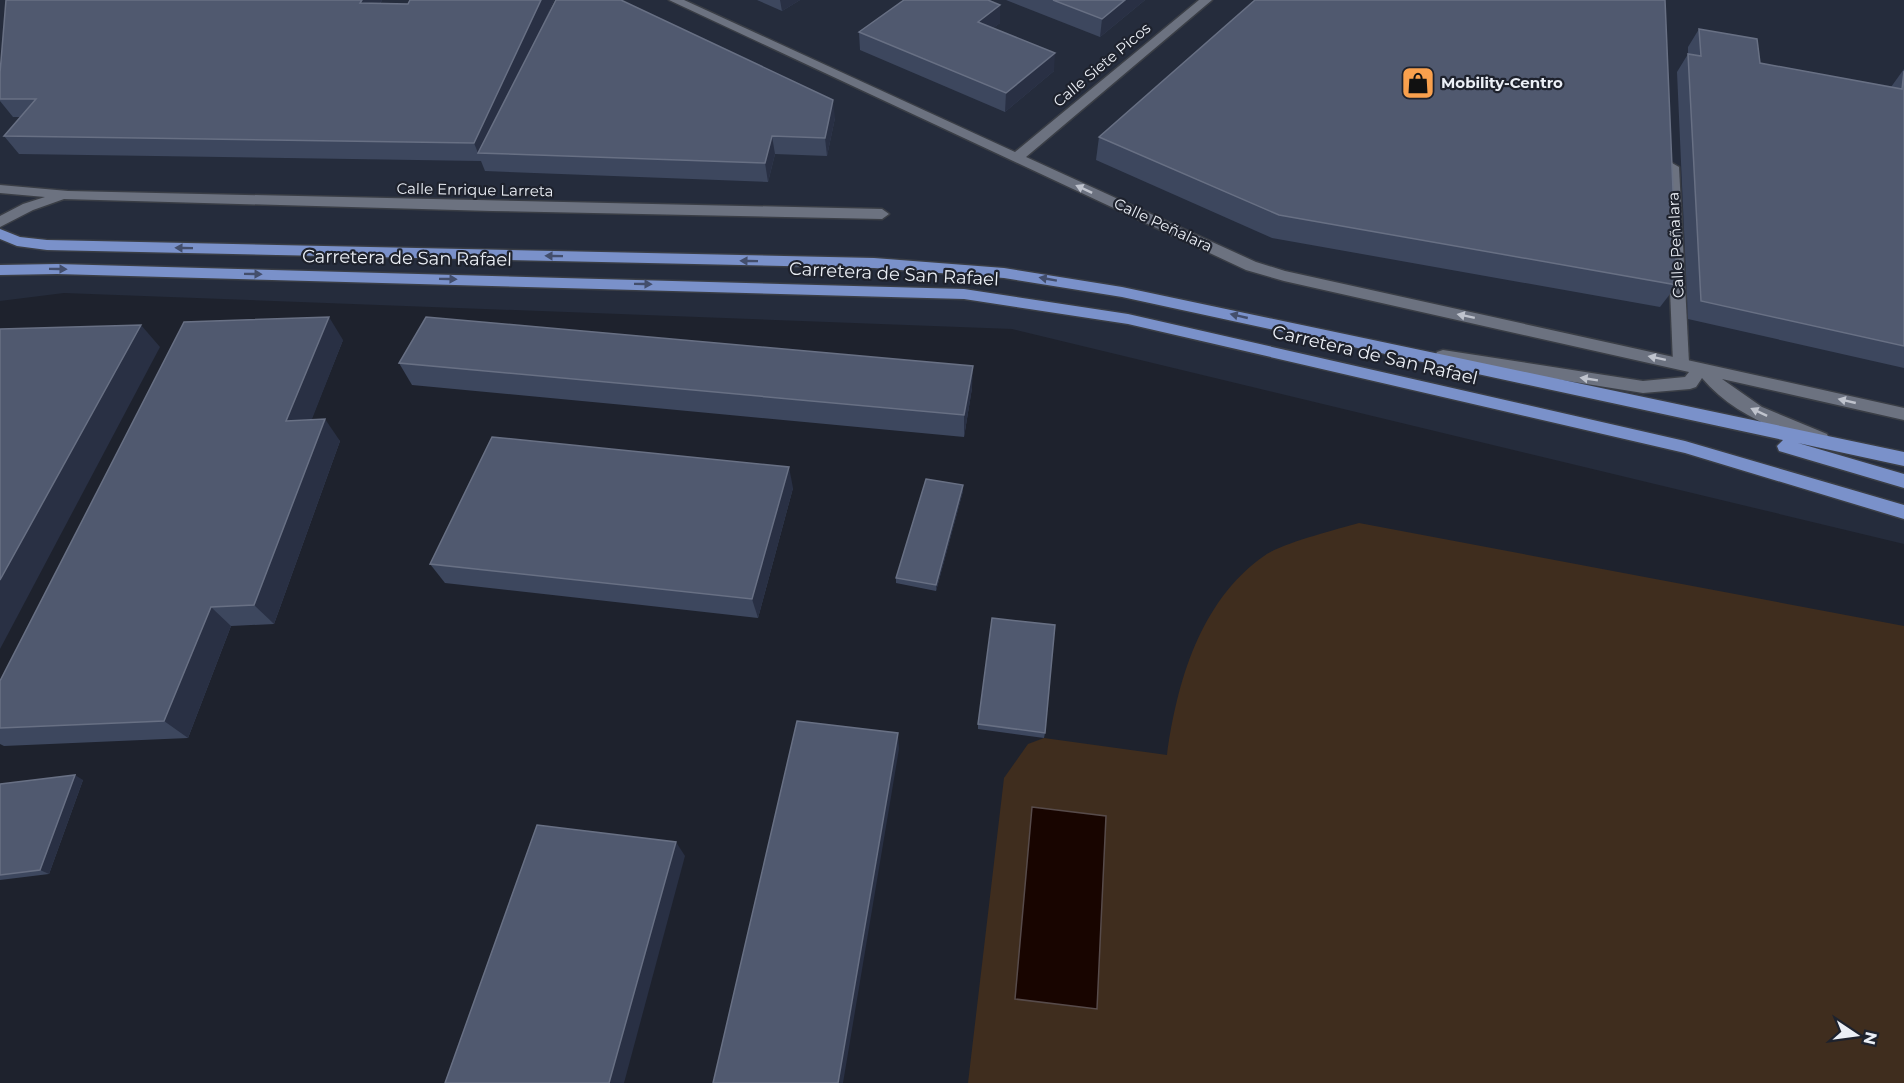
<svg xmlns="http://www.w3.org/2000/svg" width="1904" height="1083" font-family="Montserrat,sans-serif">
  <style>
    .built { fill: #252c3c }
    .green { fill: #3f2d1e }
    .water { fill: #180500; stroke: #574b4a; stroke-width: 1.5 }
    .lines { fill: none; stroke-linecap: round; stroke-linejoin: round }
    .lane-casing { stroke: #3a3e46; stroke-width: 3 }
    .street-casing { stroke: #3a3e46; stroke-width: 3 }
    .primary-casing { stroke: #3a3e46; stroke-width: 3 }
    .lane { fill: #6c7280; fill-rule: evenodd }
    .street { fill: #6c7280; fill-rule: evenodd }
    .primary { fill: #7a91ca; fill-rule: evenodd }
    .wall { fill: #3d475e }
    .shaded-wall { fill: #293044 }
    .building { fill: #50596f; stroke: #687084; stroke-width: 1.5 }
    .oneway { fill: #bfc3cd }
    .oneway2 { fill: #434e6c }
    .labels { text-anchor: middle; stroke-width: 4.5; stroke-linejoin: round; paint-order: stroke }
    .far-street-label { font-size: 15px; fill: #ebeff6; stroke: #1e222d }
    .far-poi-label { font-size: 15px; font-weight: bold; fill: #ebeff6; stroke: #1e222d; text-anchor: start }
    .street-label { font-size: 18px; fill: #ebeff6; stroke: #1e222d }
  </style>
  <rect width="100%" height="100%" fill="#1e222d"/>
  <path class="built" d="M0 0H1904V544L1012 329 64 293 0 301Z"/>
  <path class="green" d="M1359 523 1904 626V1083H968L1004 778 1028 744 1044 738 1167 755C1177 682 1200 601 1264 556 1282 543 1335 530 1359 523Z"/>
  <path class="water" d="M1032 807 1106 816 1097 1009 1015 999Z"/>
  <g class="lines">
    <defs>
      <path id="lane" d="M1672 163 1679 167 1689 363 1681 369 1673 363 1665 167Z"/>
      <g id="street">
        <path d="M669 0H684L1015 152 1199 0H1212L1026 157 1256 262 1285 271 1904 408V420L1722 379 1762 407 1827 434 1829 439 1827 444 1821 445C1779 432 1731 413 1702 378L1696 387 1690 389 1643 393 1437 360 1435 356 1437 352 1443 350 1643 381 1685 377 1689 372 1284 281 1246 270Z"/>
        <path d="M0 185 68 191 882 209 889 214 882 219 492 211 64 199 33 210 0 227V216L23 204 45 197 0 193Z"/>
      </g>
      <g id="primary">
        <path d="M0 229 20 237 47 240 874 258 1004 268 1122 287 1904 452V466L1798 443 1904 474V488L1779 451 1777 446 1783 440 1122 297 1004 278 874 268 47 250 17 246 0 239Z"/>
        <path d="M57 264 964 289 1128 314 1685 441 1904 505V519L1685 453 1128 324 964 299 57 274 0 275V265Z"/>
      </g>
    </defs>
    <use href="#lane" class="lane-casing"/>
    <use href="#street" class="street-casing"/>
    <use href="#primary" class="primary-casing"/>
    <use href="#lane" class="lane"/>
    <use href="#street" class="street"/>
    <use href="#primary" class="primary"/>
  </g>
  <g class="wall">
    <path d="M382 0 380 4H408L410 0H554L542 27 835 118 827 156 775 154 768 182 485 171 481 161 19 154 4 136 20 117H13L0 101V73Z"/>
    <path d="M757 0H800L782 11Z"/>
    <path d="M1006 0H1145L1100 37Z"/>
    <path d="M1000 23 993 28 1054 71 1005 112 860 50 859 32Z"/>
    <path d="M1699 29 1760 63 1891 87 1904 69V368L1688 319 1677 72 1688 54V47Z"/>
    <path d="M1099 137 1677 285 1660 307 1272 238 1096 160Z"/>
    <path d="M343 340 311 420 340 441 274 624 231 626 188 738 4 746 0 744V681Z"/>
    <path d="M399 363 972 388 964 437 412 385Z"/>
    <path d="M963 485V491L936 591 896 583V578Z"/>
    <path d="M793 488 758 618 445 583 430 564Z"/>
    <path d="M978 724 1045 733 1044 738 978 729Z"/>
    <path d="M83 780 49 874 0 880V784Z"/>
  </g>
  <g class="shaded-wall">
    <path d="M362 0H382L368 21 360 3Z"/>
    <path d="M541 0H554L485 153H478L474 143Z"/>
    <path d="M780 0H800L782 11Z"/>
    <path d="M1125 0H1145L1100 37 1102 19Z"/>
    <path d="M1000 5V23L977 40 978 22Z"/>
    <path d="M1055 53 1054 71 1005 112 1006 93Z"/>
    <path d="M833 100 835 118 827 156 825 138Z"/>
    <path d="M772 136 775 154 768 182 765 163Z"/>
    <path d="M329 317 343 340 303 442 286 421Z"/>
    <path d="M141 325 160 347 0 649V580Z"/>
    <path d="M973 366 972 388 964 437V415Z"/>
    <path d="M325 419 340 441 274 624 254 605Z"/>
    <path d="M789 467 793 488 758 618 752 599Z"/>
    <path d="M963 485V491L936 591V585Z"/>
    <path d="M211 607 231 626 188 738 164 721Z"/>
    <path d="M898 733 899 749 843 1083H838Z"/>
    <path d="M75 775 83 780 49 874 40 870Z"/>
    <path d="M676 842 685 856 624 1083H609Z"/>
  </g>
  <g class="building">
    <path d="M6 0H362L360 3 408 4 410 0H541L474 143 4 136 36 99H0V73Z"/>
    <path d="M556 0H621L833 100 825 138 772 136 765 163 478 153Z"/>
    <path d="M904 0H988L1000 5 978 22 1055 53 1006 93 859 32Z"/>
    <path d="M1053 0H1125L1102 19Z"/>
    <path d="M1255 0H1665L1677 285 1279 215 1099 137Z"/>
    <path d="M1699 29 1757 39 1760 63 1902 89 1904 71V346L1701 301 1688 54 1701 56Z"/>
    <path d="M329 317 286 421 325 419 254 605 211 607 164 721 0 728V681L184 322Z"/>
    <path d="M426 317 973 366 964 415 399 363Z"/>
    <path d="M141 325 0 580V329Z"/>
    <path d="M492 437 789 467 752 599 430 564Z"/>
    <path d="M926 479 963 485 936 585 896 578Z"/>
    <path d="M992 618 1055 625 1045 733 978 724Z"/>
    <path d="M797 721 898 733 838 1083H713Z"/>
    <path d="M75 775 40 870 0 875V784Z"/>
    <path d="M537 825 676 842 609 1083H445Z"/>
  </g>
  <defs><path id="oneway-solid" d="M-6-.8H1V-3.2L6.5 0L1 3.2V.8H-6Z" transform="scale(1.5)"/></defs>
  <g class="oneway">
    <use href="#oneway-solid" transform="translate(1084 189) rotate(-155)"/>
    <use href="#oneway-solid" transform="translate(1466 316) rotate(-168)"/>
    <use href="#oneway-solid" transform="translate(1657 358) rotate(-168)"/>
    <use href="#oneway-solid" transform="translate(1589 379) rotate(-171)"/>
    <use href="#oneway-solid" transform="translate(1847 401) rotate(-167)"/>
    <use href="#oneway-solid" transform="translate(1759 412) rotate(-155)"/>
  </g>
  <g class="oneway2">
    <use href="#oneway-solid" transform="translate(184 248) rotate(-179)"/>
    <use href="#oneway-solid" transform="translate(554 256) rotate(-179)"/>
    <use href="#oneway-solid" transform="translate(749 261) rotate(-179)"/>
    <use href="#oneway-solid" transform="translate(58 269) rotate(1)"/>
    <use href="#oneway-solid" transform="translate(253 274) rotate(1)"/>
    <use href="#oneway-solid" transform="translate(448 279) rotate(1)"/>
    <use href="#oneway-solid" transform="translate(1048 279) rotate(-170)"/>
    <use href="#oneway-solid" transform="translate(643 284) rotate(1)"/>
    <use href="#oneway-solid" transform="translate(1239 316) rotate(-167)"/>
  </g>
  <defs>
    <symbol id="shop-square" viewBox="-11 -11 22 22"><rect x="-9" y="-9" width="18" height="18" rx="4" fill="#f9a04d" stroke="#1e222d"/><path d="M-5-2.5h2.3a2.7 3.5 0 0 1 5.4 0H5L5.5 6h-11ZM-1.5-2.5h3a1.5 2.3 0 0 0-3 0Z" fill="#111"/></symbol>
  </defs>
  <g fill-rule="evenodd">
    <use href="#shop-square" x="1399" y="64" width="38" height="38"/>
  </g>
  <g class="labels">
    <g class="far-street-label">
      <text transform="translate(1102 65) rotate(-40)" y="5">Calle Siete Picos</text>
      <text transform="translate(475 190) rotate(1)" y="5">Calle Enrique Larreta</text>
      <text transform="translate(1163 225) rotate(25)" y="5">Calle Peñalara</text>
      <text transform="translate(1676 245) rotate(-93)" y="5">Calle Peñalara</text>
    </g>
    <g class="far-poi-label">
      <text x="1441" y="88">Mobility-Centro</text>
    </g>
    <g class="street-label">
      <text transform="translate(407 258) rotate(1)" y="6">Carretera de San Rafael</text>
      <text transform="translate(894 274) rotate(3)" y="6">Carretera de San Rafael</text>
      <text transform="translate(1375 355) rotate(13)" y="6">Carretera de San Rafael</text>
    </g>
  </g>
  <g transform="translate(1856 1035) rotate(103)" stroke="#1e222d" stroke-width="4.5" paint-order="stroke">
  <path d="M0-4.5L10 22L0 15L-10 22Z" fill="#ebeff6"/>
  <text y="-9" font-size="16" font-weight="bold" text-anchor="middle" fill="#ebeff6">N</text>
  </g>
</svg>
